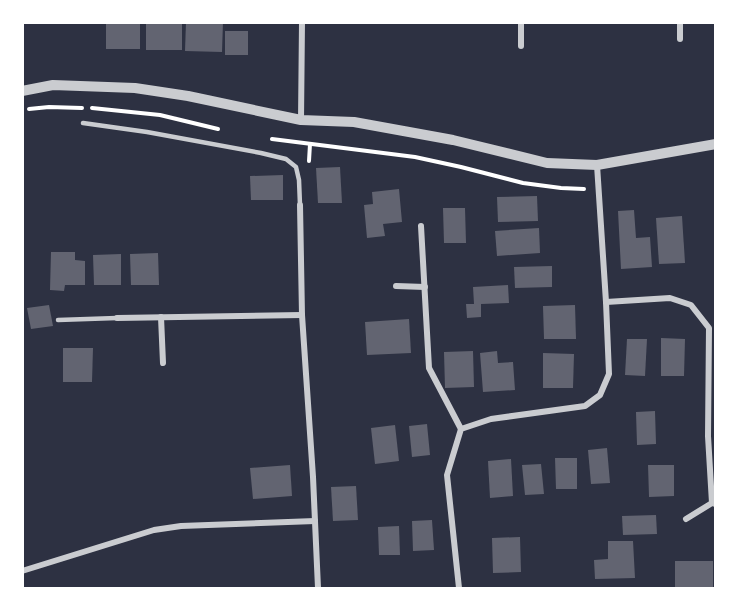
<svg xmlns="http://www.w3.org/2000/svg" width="738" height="611" font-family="Georgia,serif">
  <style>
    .building { fill: #626471 }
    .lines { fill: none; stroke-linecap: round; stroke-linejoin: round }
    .path { stroke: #fff; stroke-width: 4 }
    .service { stroke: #caccd0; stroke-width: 4.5 }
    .minor { stroke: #caccd0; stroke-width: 6 }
    .tertiary { stroke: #caccd0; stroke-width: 10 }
  </style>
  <rect width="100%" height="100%" fill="#2d3142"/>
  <g class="building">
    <rect x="146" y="22" width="36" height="28"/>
    <path d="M186 22H223L222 52 185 51Z"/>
    <rect x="106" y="23" width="34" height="26"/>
    <rect x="225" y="31" width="23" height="24"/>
    <path d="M340 167 342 203H318L316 168Z"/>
    <path d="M283 175V200H251L250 176Z"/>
    <path d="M399 189 402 222 383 224 385 236 367 238 364 205 373 204 372 192Z"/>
    <path d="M537 196 538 221 498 222 497 197Z"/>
    <path d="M443 208H465L466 243H444Z"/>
    <path d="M634 210 636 238 650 237 652 267 621 269 618 211Z"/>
    <path d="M682 216 685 263 659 264 656 218Z"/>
    <path d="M539 228 540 253 497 256 495 231Z"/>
    <path d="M51 252H75V260L85 261V285H65L64 291 50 290Z"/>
    <path d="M158 253 159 285H131L130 254Z"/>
    <path d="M121 254V285H94L93 255Z"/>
    <path d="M552 266V287L515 288 514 267Z"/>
    <path d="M508 285 509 303 481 304V317L467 318 466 304H474L473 287Z"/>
    <path d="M49 305 53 326 31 329 27 308Z"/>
    <path d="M575 305 576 339H544L543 306Z"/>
    <path d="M409 319 411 353 367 355 365 322Z"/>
    <path d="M661 338 685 339 684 376H661Z"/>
    <path d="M627 339H647L645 376 625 375Z"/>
    <path d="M63 348H93L92 382H63Z"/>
    <path d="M473 351 474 387 445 388 444 352Z"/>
    <path d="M497 351 498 363 513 362 515 390 483 392 480 353Z"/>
    <path d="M543 353 574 354 573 388H543Z"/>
    <path d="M655 411 656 444 637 445 636 412Z"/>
    <path d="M427 424 430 455 412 457 409 426Z"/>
    <path d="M395 425 399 461 375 464 371 428Z"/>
    <path d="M607 448 610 483 591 484 588 450Z"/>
    <path d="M555 458H577V489H556Z"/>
    <path d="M511 459 513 496 490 498 488 461Z"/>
    <path d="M541 464 544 494 525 495 522 465Z"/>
    <path d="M290 465 292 496 253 499 250 468Z"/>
    <path d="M648 465H674V496L649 497Z"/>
    <path d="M356 486 358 520 333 521 331 487Z"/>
    <path d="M656 515 657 534 623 535 622 516Z"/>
    <path d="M432 520 434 550 413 551 412 521Z"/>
    <path d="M399 526 400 555H379L378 527Z"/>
    <path d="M520 537 521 572 493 573 492 538Z"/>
    <path d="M608 541H633L635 578 595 579 594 560 608 559Z"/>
    <rect x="675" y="561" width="38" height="27"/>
  </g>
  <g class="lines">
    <g class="path">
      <path d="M92 108 160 115 218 129"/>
      <path d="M29 109 49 107 82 108"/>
      <path d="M272 139 415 157 461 167 523 183 561 188 584 189"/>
      <path d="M309 161 310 144"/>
    </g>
    <g class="service">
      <path d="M83 123 147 132 261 153 286 159 296 167 299 180 300 205"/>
      <path d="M58 320 117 318"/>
    </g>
    <g class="minor">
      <path d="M521 22V46"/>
      <path d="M680 39V22"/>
      <path d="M301 120 302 22"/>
      <path d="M300 205 302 315 313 477 318 588"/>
      <path d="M421 226 429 368 461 429"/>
      <path d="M396 286 425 287"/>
      <path d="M606 302 670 298 691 305 709 328 708 436 712 503"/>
      <path d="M161 317 163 363"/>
      <path d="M117 318 302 315"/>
      <path d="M686 519 712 503 715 504"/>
      <path d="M22 571 154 530 181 526 315 521"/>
      <path d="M459 588 447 475 461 429 491 419 585 406 600 395 609 374 606 302 597 165"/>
    </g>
    <path class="tertiary" d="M22 91 53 85 135 88 188 96 301 120 354 122 453 140 547 163 597 165 716 144"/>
  </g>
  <rect width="738" height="611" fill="none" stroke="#ffffff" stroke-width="48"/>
</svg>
